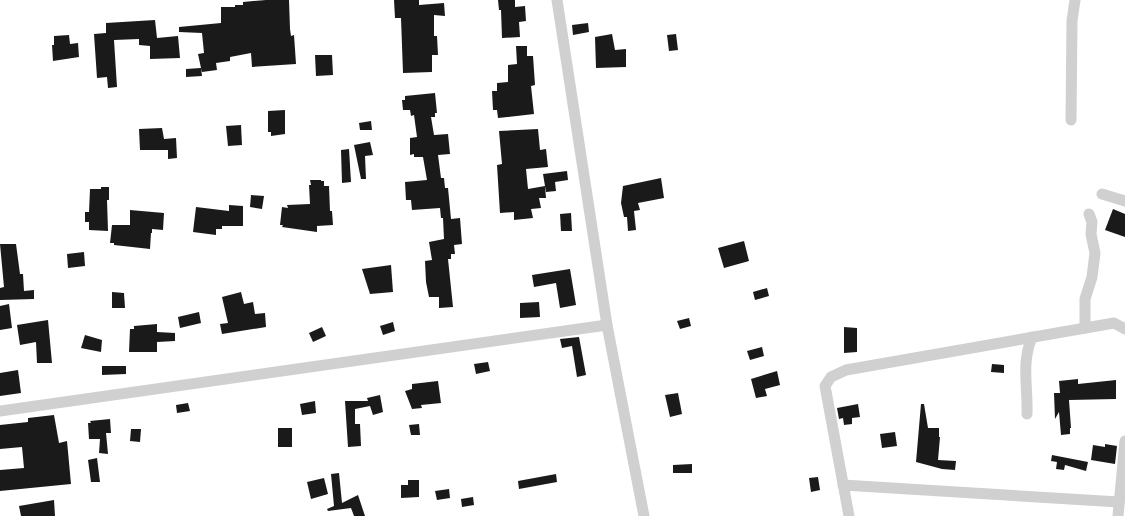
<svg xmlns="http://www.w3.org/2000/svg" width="1125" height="516" font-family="'PT Sans',sans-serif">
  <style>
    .building { fill: #1a1a1a }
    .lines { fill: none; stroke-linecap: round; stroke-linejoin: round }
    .minor { stroke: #d0d0d0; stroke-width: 11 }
  </style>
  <rect width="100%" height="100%" fill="#fff"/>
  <g class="building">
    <path d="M266 0H289L290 29 291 36 294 35 296 64 252 67 251 53 230 57V61L216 63 217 70 202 72 201 68 202 76 186 77V69L201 68 198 54 204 53 202 33 179 32V27L221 23V7H235V5H243V2Z"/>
    <path d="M394 0H419V5L444 3 445 16 434 15V36H437L438 55H432V72L403 73 401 18H395Z"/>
    <path d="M498 0H515V7L525 6 526 21 519 22 520 37 502 38 501 10H499Z"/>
    <path d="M155 20 157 38 178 36 180 58 150 59V46L139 45V39L114 40 117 87 108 88 107 77 97 78 94 34 106 33V23Z"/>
    <path d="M588 23 589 32 573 35 572 25Z"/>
    <path d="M612 34 615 50 626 49V67L596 68 595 37Z"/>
    <path d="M676 34 678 50 669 51 667 35Z"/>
    <path d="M69 35 70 44 78 43 79 57 53 61 52 45H54V36Z"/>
    <path d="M516 46H527V56H533L535 85 531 86 534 114 498 118 497 110H493L492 91H497V83L508 82V65L517 64Z"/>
    <path d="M315 55H332L333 75 316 76Z"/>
    <path d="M435 93 437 113H435V117H431L434 135 448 134 450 154 438 155 441 178H444L445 188H448L451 219 460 218 462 244 454 245 455 254H451V259H448L453 307 439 308V297H429L426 282 425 261 432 260 429 242 444 239 443 218H441L440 208 412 210 411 200H406L405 182 427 180 423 157H414V154L410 155V138L417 137 414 115 411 116 410 110H403L402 100H405V96Z"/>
    <path d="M285 110V134L271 136V132H268V111Z"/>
    <path d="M371 121 372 130H360L359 123Z"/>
    <path d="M241 125 242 145 228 146 226 126Z"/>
    <path d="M162 128 164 139 176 138 177 158 168 159V150H140L139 129Z"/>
    <path d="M538 129 540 150 546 149 548 167 526 169 528 189 545 186 546 198H539L541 208 531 209 533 218 514 220V212L500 213 497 165 502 164 499 131Z"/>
    <path d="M370 142 373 155 365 156 366 179H361L354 145Z"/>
    <path d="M349 149 351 182 342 183 341 150Z"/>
    <path d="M567 171 568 180 555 182 556 191 546 192 543 174Z"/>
    <path d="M661 178 664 198 638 203 640 210 634 211 636 230 628 231 627 217H624L621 203 623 186Z"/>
    <path d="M310 180H321V181H324V186H329L330 211H332L333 225 317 226V232L282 227 283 225H280L282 207 288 208 287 205 310 204 309 185H311Z"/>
    <path d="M101 187H109V200H107L108 231 89 230V222H85V212H89L90 189H101Z"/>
    <path d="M251 195 264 196 262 209 250 207Z"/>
    <path d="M229 205 243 206V226H222V229H216V235L193 232 196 207 229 211Z"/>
    <path d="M1113 209 1125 214V237L1105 230Z"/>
    <path d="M130 210 164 213 163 230 152 229V233H151L150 249 114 245V243H110L112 225H130Z"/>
    <path d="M571 213 572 231H561L560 214Z"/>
    <path d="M744 241 749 261 724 268 718 248Z"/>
    <path d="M0 244H16L20 274H23L24 291 34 290V299L0 300V288L4 287Z"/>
    <path d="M84 252 85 266 68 268 67 254Z"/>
    <path d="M391 265 393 292 370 294 362 269Z"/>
    <path d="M570 269 576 305 560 308 556 283 534 287 532 275Z"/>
    <path d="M767 288 769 296 755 300 753 292Z"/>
    <path d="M112 292 124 293 125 308H112Z"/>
    <path d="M241 292 244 304 253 302 255 314 265 313 266 327 222 334 220 324 228 323 222 297Z"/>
    <path d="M539 302 540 317 520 318V303Z"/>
    <path d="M9 304 12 328 0 330V306Z"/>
    <path d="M199 312 201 323 180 328 178 317Z"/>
    <path d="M689 318 691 326 680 329 677 321Z"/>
    <path d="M48 320 52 363H37L36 342 20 345 17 325Z"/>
    <path d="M393 322 395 331 383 335 380 326Z"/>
    <path d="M157 324V332L175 333V341L157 342V352H129L130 329H134V326Z"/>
    <path d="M322 327 326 336 313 342 309 333Z"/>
    <path d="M844 327 857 328V352L844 353Z"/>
    <path d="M85 335 102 340 101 352 81 348Z"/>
    <path d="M579 337 586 375 577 377 572 346 562 348 560 339Z"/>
    <path d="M762 347 764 356 750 360 747 351Z"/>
    <path d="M488 362 490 371 476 374 474 364Z"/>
    <path d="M992 364 1004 365V373L991 372Z"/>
    <path d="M102 366H126V374L102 375Z"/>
    <path d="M18 370 21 393 0 396V373Z"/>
    <path d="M777 371 780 385 765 389 767 396 756 398 751 379Z"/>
    <path d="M1078 379V384L1116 380V399L1069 400 1071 428H1070V434L1061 435 1059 412 1055 419 1054 393H1060L1059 381Z"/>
    <path d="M438 381 441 403 421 405 422 408 412 409 405 391 412 389V384Z"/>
    <path d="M678 393 682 414 670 417 665 395Z"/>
    <path d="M380 395 383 412 373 415 370 406 355 409V424H360L361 446 348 447 345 401H368L367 398Z"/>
    <path d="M315 401 316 413 302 415 300 404Z"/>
    <path d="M188 403 190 411 177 413 176 405Z"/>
    <path d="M858 404 860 417 852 418V424L844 425 843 418 839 419 837 408Z"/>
    <path d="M921 404H924L928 428H939V437H940L938 460 956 461 955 470 942 469 916 462Z"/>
    <path d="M54 415 59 443 67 441 71 484 0 491V470L24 468 22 447 0 449V425L28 422V418Z"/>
    <path d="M110 419 111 433H106L108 454 99 453 100 439H89L88 423H91L90 421Z"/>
    <path d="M419 424 420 435H411L409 425Z"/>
    <rect x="278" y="428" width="14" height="19"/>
    <path d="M131 429H141L140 442 130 441Z"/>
    <path d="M895 432 897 446 882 448 880 434Z"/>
    <path d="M1105 444 1117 446 1115 464 1091 460 1093 445 1105 447Z"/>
    <path d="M1052 455 1088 462 1086 471 1065 465 1064 470 1056 469 1057 462 1051 461Z"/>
    <path d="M97 458 100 482H91L88 460Z"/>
    <path d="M692 464V473H673V465Z"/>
    <path d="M339 473 342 503 358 495 365 516H354L351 508 328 511 327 509 334 506 331 474Z"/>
    <path d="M556 474 557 482 519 489 518 481Z"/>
    <path d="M818 477 820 490 811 492 809 478Z"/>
    <path d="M324 478 328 494 311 499 307 482Z"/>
    <path d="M408 480H419V497L401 498V485H408Z"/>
    <path d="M449 489 450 498 437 500 435 491Z"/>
    <path d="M473 497 474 505 462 507 461 499Z"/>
    <path d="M54 500 55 516H21L19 506Z"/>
  </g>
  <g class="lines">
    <g class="minor">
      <path d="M557 0 607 325 644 516"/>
      <path d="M1071 120 1072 21 1075 0"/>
      <path d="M1102 194 1125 201"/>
      <path d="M1085 328V299L1092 277 1095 253 1091 234 1092 222 1089 214"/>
      <path d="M0 411 607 325"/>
      <path d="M1027 414C1028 386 1021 364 1032 337"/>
      <path d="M843 485 1119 502"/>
      <path d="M849 516 825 386 831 377 846 370 1114 323 1125 329"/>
      <path d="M1118 516 1125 441"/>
    </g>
  </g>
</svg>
